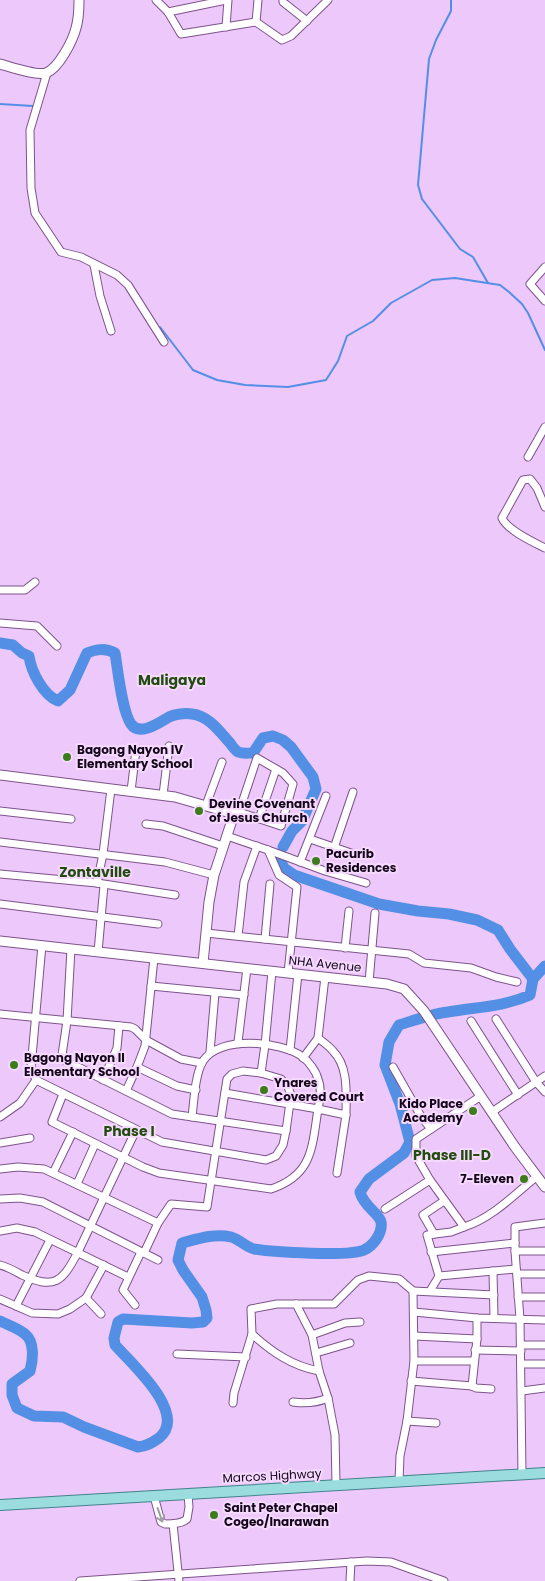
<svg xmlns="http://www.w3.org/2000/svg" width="545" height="1581" font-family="Poppins,sans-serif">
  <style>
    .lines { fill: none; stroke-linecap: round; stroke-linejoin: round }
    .stream { stroke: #538fe5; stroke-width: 2 }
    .river { stroke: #538fe5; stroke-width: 11 }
    .minor-casing { stroke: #7d538b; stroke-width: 9 }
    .tertiary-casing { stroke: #7d538b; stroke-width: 11 }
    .primary-casing { stroke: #41838b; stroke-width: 12 }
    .minor { stroke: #fff; stroke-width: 7 }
    .tertiary { stroke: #fff; stroke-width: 9 }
    .primary { stroke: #9bdddf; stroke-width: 10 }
    .oneway { stroke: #a19ba3 }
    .poi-dot { fill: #3c7c1b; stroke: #f5d9ff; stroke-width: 2 }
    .labels { text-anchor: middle; stroke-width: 4; stroke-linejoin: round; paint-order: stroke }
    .poi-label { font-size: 12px; font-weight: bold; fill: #140519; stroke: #f5d9ff; text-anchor: start }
    .street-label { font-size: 12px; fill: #140519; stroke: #f5d9ff }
    .neighbourhood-label { font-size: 14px; font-weight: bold; fill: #224b0e; stroke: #f5d9ff }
  </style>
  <rect width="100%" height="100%" fill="#edc8fa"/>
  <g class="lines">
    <g class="stream">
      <path d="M451 0V11L436 40 429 59 418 185 422 199 460 249 473 257 488 283"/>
      <path d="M0 104 33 106"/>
      <path d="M160 327 193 370 217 380 245 385 288 387 326 380 338 361 347 336 373 321 391 303 432 280 455 278 500 285 509 292 522 304 528 313 545 350"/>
    </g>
    <g class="river">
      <path d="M0 643 13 645 22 653 29 656C31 671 43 695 58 701L70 690 87 653C97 649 105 648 115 653 118 671 122 711 131 724 140 737 160 722 169 717 175 714 185 713 192 714 209 716 219 731 230 743 232 746 235 750 238 752 243 754 248 753 253 753L263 738 273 736 283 740 291 747 313 777 316 789 302 821 292 831 283 847"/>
      <path d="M280 860 284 868 294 875 379 904 418 911 449 914 477 920 498 930 510 949 533 979"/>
      <path d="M0 1321C8 1325 18 1328 25 1334 35 1342 33 1360 30 1371L12 1384V1395L17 1408 34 1416 63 1417 84 1427 138 1447C147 1446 152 1443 159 1438 189 1414 131 1363 115 1345L114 1338 118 1322 123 1319 192 1323 203 1322 207 1318 206 1310 202 1297 183 1270 178 1260 182 1243C197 1239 215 1233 231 1237 239 1239 246 1247 254 1249 273 1252 349 1257 364 1250 373 1246 383 1233 381 1222 379 1213 364 1207 360 1192L369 1179 404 1153 410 1142 400 1104 385 1065 389 1042 399 1025C415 1020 431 1014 448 1012 476 1007 503 1007 530 995L533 979 545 966"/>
    </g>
    <defs>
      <g id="minor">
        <path d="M156 0 168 12 181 34 256 22 282 40 291 36 328 0"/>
        <path d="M283 0V2L307 21"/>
        <path d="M168 12 226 0"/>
        <path d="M256 22 258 0"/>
        <path d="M226 27 228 0"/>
        <path d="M47 73 30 130 31 188 35 213 61 252 81 257 117 275 128 285 164 342"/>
        <path d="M94 265 100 296 111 331"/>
        <path d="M545 267 530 284 545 301"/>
        <path d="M528 457 545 427"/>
        <path d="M545 507 537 488 530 479 523 480 502 518C507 530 533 542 545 548"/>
        <path d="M0 590H25L35 582"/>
        <path d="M0 623 37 626 57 646"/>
        <path d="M131 791 136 750"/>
        <path d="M163 795 169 746"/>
        <path d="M206 805 222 762"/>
        <path d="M0 811 71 819"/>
        <path d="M234 814 239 812 281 826 293 784 283 773 257 758 239 812"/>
        <path d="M259 819 276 769"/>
        <path d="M146 824 163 826 223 846"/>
        <path d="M227 836 268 850 325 871 366 883"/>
        <path d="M310 839 351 853"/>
        <path d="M0 842 165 862 214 875"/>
        <path d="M334 848 353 792"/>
        <path d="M268 850 279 875 297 887 288 973"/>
        <path d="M300 862 326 796"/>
        <path d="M0 874 97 883 175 895"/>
        <path d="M97 883 103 854 111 789"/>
        <path d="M0 904 158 924"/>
        <path d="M206 933 409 954 424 963 471 968 496 977 517 982"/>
        <path d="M238 936 244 882 257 846"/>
        <path d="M265 939 270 884"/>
        <path d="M42 945 31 1068 36 1080 162 1142 266 1160 276 1156 283 1145 286 1131 291 1095 288 1087 281 1079 261 1073 243 1071 232 1074 227 1079 207 1207 171 1204 158 1223 144 1253"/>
        <path d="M345 948 349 911"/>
        <path d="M71 949 67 1021 62 1055 64 1060 172 1114 286 1131"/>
        <path d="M98 952 104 885"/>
        <path d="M369 982 375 913"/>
        <path d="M151 986 244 995"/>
        <path d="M0 1014 131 1027 135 1029 146 1040 181 1059 202 1063"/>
        <path d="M496 1019 536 1082 545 1092"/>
        <path d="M471 1021 518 1095"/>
        <path d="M238 1042 247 968"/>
        <path d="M290 1050 298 974"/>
        <path d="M210 1052 215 993"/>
        <path d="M303 1058 318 1038 325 977"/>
        <path d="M137 1067 177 1086 196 1090"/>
        <path d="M393 1067 422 1118 431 1129"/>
        <path d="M261 1073 265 1045 272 971"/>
        <path d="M103 1080 117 1048 119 1026"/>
        <path d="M126 1091 137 1067 145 1046 154 958"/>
        <path d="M63 1094 52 1122 143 1167 159 1173 271 1189C313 1175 312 1147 318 1109L346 1115C346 1094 349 1067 333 1051 329 1046 323 1042 318 1038"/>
        <path d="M481 1096 416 1139V1156L430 1180 464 1227C492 1218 514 1195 536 1177"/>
        <path d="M492 1112 545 1076"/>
        <path d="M0 1117 20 1103 36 1080"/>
        <path d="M192 1117C194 1101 195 1074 203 1061 220 1035 280 1041 303 1057 309 1062 316 1071 318 1079 322 1089 320 1099 318 1109L225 1093"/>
        <path d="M0 1143 30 1138"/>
        <path d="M0 1169 18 1167 44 1169 158 1223"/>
        <path d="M53 1173 73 1132"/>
        <path d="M337 1173 346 1115"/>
        <path d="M77 1184 95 1144"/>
        <path d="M0 1199 20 1198 43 1202 158 1260"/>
        <path d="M385 1209 430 1180"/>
        <path d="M0 1231 17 1228 35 1232 128 1277"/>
        <path d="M434 1234 423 1215 444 1201"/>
        <path d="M515 1251H545"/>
        <path d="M431 1252 515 1243"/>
        <path d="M0 1265C8 1267 15 1271 22 1275 55 1290 62 1282 78 1252L136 1130"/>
        <path d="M493 1271 494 1318"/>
        <path d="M517 1274H545"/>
        <path d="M439 1276 516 1269"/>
        <path d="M413 1291 494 1295"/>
        <path d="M430 1291 439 1276 427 1235 451 1232 464 1227"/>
        <path d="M518 1297H545"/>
        <path d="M86 1298 101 1314"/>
        <path d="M0 1299 32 1313 58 1314 70 1309 86 1298 104 1265"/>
        <path d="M296 1304 312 1335 319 1371 328 1398 335 1435 336 1485"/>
        <path d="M135 1305 123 1290 141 1252"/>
        <path d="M16 1306 50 1240"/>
        <path d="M414 1312 477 1318 545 1320"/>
        <path d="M312 1335 345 1323 360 1322"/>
        <path d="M414 1336 477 1339"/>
        <path d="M521 1345H545"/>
        <path d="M475 1350 521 1351"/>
        <path d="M316 1353 350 1343"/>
        <path d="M177 1354 246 1357"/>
        <path d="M414 1361H474"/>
        <path d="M521 1364H545"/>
        <path d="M319 1371C292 1366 272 1352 252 1334L251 1309 277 1304H334L358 1280 369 1276 399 1279 413 1291 414 1361 407 1421 400 1456 399 1481"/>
        <path d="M411 1381 472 1386 476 1388 491 1389"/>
        <path d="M472 1386 477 1339V1318"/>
        <path d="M522 1391 545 1388"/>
        <path d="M293 1402C306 1404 316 1403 328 1398"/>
        <path d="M233 1403 234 1393 252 1334"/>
        <path d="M407 1421 436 1423"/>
        <path d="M522 1474 520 1319 515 1251V1227L545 1223"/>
        <path d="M154 1496 161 1522 165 1524C172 1524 182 1524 187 1519L189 1507 188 1494"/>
        <path d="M173 1524 179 1581"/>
        <path d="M80 1581 367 1561 391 1562 444 1581"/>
        <path d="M350 1581 351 1562"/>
      </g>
      <g id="tertiary">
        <path d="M0 64C11 67 36 76 46 73 59 68 73 40 76 28 79 18 79 9 79 0"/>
        <path d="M0 775 175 797 234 814 214 875 209 902 203 963"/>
        <path d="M0 941 387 984 404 989 424 1011 515 1147 545 1187"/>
      </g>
      <path id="primary" d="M0 1505 545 1473"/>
    </defs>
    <use href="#minor" class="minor-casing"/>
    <use href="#tertiary" class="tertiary-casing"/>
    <use href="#primary" class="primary-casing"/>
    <use href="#minor" class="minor"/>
    <use href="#tertiary" class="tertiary"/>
    <use href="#primary" class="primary"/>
  </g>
  <defs><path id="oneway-shaft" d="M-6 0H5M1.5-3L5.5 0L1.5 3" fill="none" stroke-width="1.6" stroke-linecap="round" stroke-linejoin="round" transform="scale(1.25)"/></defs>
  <use class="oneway" href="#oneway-shaft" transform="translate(160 1515) rotate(71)"/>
  <g class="poi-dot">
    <circle cx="67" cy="757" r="5"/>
    <circle cx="199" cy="811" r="5"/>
    <circle cx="316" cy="861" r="5"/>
    <circle cx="14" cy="1065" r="5"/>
    <circle cx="264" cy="1090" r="5"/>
    <circle cx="473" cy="1111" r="5"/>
    <circle cx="524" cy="1179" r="5"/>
    <circle cx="214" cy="1515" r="5"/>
  </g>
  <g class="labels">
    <g class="poi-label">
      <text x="77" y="754">Bagong Nayon IV<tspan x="77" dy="14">Elementary School</tspan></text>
      <text x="209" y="808">Devine Covenant<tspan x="209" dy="14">of Jesus Church</tspan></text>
      <text x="326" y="858">Pacurib<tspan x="326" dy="14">Residences</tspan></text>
      <text x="24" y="1062">Bagong Nayon II<tspan x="24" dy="14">Elementary School</tspan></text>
      <text x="274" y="1087">Ynares<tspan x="274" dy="14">Covered Court</tspan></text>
      <text x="463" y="1108" text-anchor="end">Kido Place<tspan x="463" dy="14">Academy</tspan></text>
      <text x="514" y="1183" text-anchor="end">7-Eleven</text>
      <text x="224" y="1512">Saint Peter Chapel<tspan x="224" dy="14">Cogeo/Inarawan</tspan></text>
    </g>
    <g class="street-label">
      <text transform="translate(325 964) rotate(6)" y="4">NHA Avenue</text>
      <text transform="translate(272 1476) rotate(-3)" y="4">Marcos Highway</text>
    </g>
    <g class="neighbourhood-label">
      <text x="172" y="685">Maligaya</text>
      <text x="95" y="877">Zontaville</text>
      <text x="129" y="1136">Phase I</text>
      <text x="452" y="1160">Phase III-D</text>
    </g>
  </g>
</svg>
